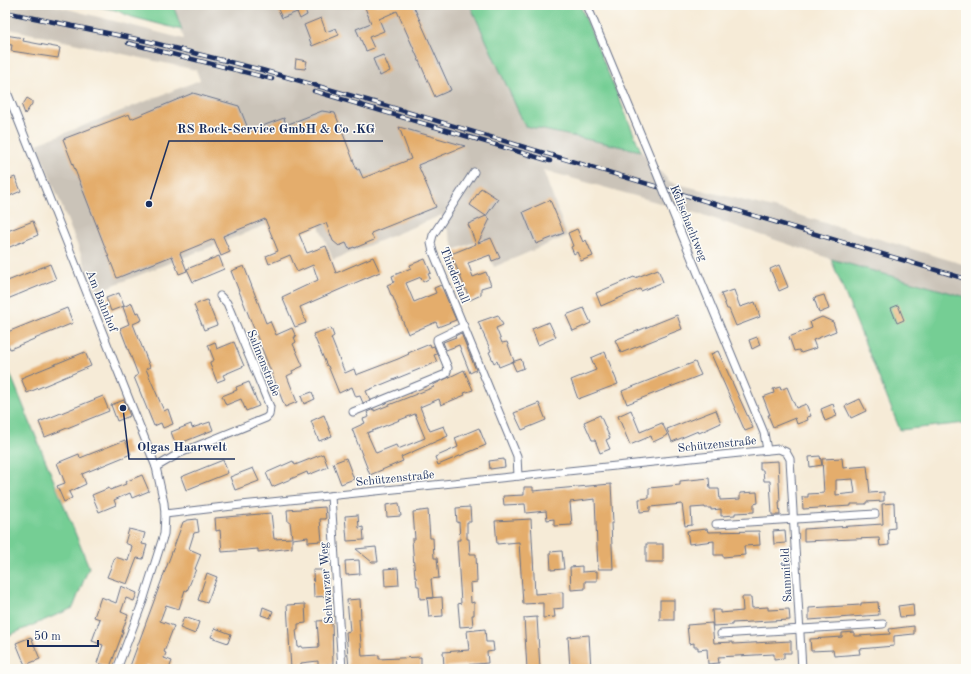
<svg xmlns="http://www.w3.org/2000/svg" width="971" height="674" font-family="'Old Standard TT',serif">
  <style>
    .industrial { fill: #cac3b8 }
    .green { fill: #74ce94; stroke: #487e79 }
    .building { fill: #e4ad6c; fill-rule: evenodd }
    .lines { fill: none; stroke-linecap: round; stroke-linejoin: round }
    .street-casing { stroke: #687188; stroke-width: 9 }
    .street { stroke: #fff; stroke-width: 7 }
    .rail-casing { stroke: #1b2f5e; stroke-width: 4.5 }
    .rail { stroke: #fdfcf7; stroke-width: 3; stroke-dasharray: 9; stroke-linecap: butt }
    .street-bridge-casing { stroke: #687188; stroke-width: 9; stroke-linecap: butt }
    .street-bridge { stroke: #fff; stroke-width: 7 }
    .labels { text-anchor: middle; stroke-width: 3; stroke-linejoin: round; paint-order: stroke }
    .street-label { font-size: 12px; fill: #1b2f5e; stroke: #fdfcf7 }
    .leader { fill: none; stroke: #1b2f5e; stroke-width: 1.5 }
    .callout-dot { fill: #1b2f5e; stroke: #fdfcf7; stroke-width: 1.5 }
    .callout-label { font-size: 13px; text-anchor: middle; font-weight: bold; fill: #1b2f5e; stroke: #fdfcf7; stroke-width: 3; stroke-linejoin: round; paint-order: stroke }
  </style>
  <rect width="100%" height="100%" fill="#fdfcf7"/>
  <filter id="ink" filterUnits="userSpaceOnUse"><feTurbulence type="fractalNoise" baseFrequency=".025" numOctaves="2"/><feDisplacementMap in="SourceGraphic" scale="8" xChannelSelector="R" yChannelSelector="G"/><feConvolveMatrix kernelMatrix="1 2 1 2 8 2 1 2 1" color-interpolation-filters="sRGB"/></filter>
  <filter id="wash" filterUnits="userSpaceOnUse"><feTurbulence type="fractalNoise" baseFrequency=".012" numOctaves="4" result="noise"/><feDisplacementMap in="SourceGraphic" scale="16" xChannelSelector="R" yChannelSelector="G"/><feGaussianBlur stdDeviation="0.9" result="paint"/><feColorMatrix in="noise" values="0 0 0 0 0 0 0 0 0 0 0 0 0 0 0 0 0 1.4 0 .05"/><feComposite in="paint" operator="in"/></filter>
  <g filter="url(#wash)">
    <rect width="100%" height="100%" fill="#f6ebd7"/>
    <path class="industrial" d="M5 5H52L184 39 173 5H470L525 126 641 151 670 182 785 211 966 265V297L831 259 706 216 543 170 567 236 494 267 482 239 455 250 442 215 333 260 311 207 96 292 37 144 200 80 196 70 5 28Z"/>
    <g class="green">
      <path d="M90 5H173L182 30 132 17 115 10Z"/>
      <path d="M470 5H580L641 151 525 126Z"/>
      <path d="M831 259 966 297V423L900 430Z"/>
      <path d="M5 361 89 567 73 608 5 637Z"/>
    </g>
    <g id="blocks">
      <g class="building">
        <path d="M276 5H313L305 9 307 15 300 19 297 12 282 18Z"/>
        <path d="M364 5H413L451 90 435 97 397 11 379 19 384 31 369 37 374 48 366 51 356 29 371 23Z"/>
        <path d="M321 18 326 32 336 28 339 35 312 46 304 25Z"/>
        <path d="M5 35 24 38 23 41 60 48 58 58 11 51 12 45 5 44Z"/>
        <path d="M383 55 390 71 380 76 373 59Z"/>
        <path d="M296 59 307 61 305 69 295 68Z"/>
        <path d="M193 93 239 106 249 131 284 118 286 125 322 111 335 113 357 170 359 169 363 178 411 159 399 127 465 146 418 165 436 207 371 233 374 240 355 248 354 247 349 249 346 243 339 246 333 241 326 223 299 234 307 253 326 246 336 273 373 257 380 272 300 307 306 323 295 327 282 297 318 280 313 265 297 272 290 255 269 264 266 256 278 251 265 219 223 236 230 252 221 256 214 239 180 253 187 271 179 274 172 256 117 278 63 139 129 114 131 119Z"/>
        <path d="M27 98 32 101V104L25 114 22 106Z"/>
        <path d="M15 177 21 191 5 198V181Z"/>
        <path d="M481 188 498 199 486 216 470 205Z"/>
        <path d="M550 200 564 233 536 244 523 212Z"/>
        <path d="M486 216 490 219 478 243 491 238 500 258 492 261 490 255 468 263 473 277 486 272 491 285 481 288V295L470 300 451 254 476 244 468 224Z"/>
        <path d="M33 221 38 235 5 249V232Z"/>
        <path d="M577 229 583 242 586 240 593 256 581 261 577 252 574 254 571 247 573 246 568 233Z"/>
        <path d="M219 256 224 269 193 282 187 269Z"/>
        <path d="M425 259 431 273 428 274 430 278 423 282 421 277 406 283 414 302 436 293 434 288 441 285 456 320 438 327 436 322 408 334 392 295H391L387 285 394 282 392 276 411 268 410 265Z"/>
        <path d="M50 264 56 279 5 300V282Z"/>
        <path d="M779 265 788 287 779 291 770 269Z"/>
        <path d="M244 266 266 323 270 321 276 335 292 328 296 337H294L296 342 293 344 303 366 292 371 293 373 287 376 297 402 285 407 231 271Z"/>
        <path d="M658 269 663 282 641 291 640 289 601 306 596 293 634 277 635 278Z"/>
        <path d="M734 290 740 307 755 302 760 317 736 326 729 309H727L721 294Z"/>
        <path d="M119 293 124 306 111 311 106 298Z"/>
        <path d="M824 295 829 309 819 313 814 298Z"/>
        <path d="M207 300 217 325 204 330 194 305Z"/>
        <path d="M132 303 136 313 139 312 142 320 133 324 150 367 146 369 164 411 168 409 173 424 163 428 161 423 154 426 134 377 138 375 120 328 129 324 123 307Z"/>
        <path d="M898 305 904 320 897 323 891 308Z"/>
        <path d="M67 308 73 323 10 349 5 338V333Z"/>
        <path d="M584 308 591 323 573 331 566 315Z"/>
        <path d="M498 315 503 325 496 328 502 343 507 342 514 361 499 367 497 361 494 363 489 352 491 351 478 322Z"/>
        <path d="M677 315 682 329 621 353 615 340Z"/>
        <path d="M822 317 833 322 836 331 813 340 816 348 801 353 799 350 794 351 789 337 812 328 810 322Z"/>
        <path d="M549 322 556 337 538 345 532 329Z"/>
        <path d="M331 328 334 336 331 338 345 373 354 369 356 375 398 359 409 354 408 353 430 344 431 347 434 346 437 354 434 355 437 362 366 391 370 400 363 403 360 396 356 397 352 387 339 393 328 366H327L313 334Z"/>
        <path d="M461 333 476 370 470 373 459 345 446 350 443 342 456 337 455 336Z"/>
        <path d="M757 337 760 345 752 349 749 340Z"/>
        <path d="M215 342 217 349 234 342 244 366 223 375 225 379 217 382 210 364V362L214 360 208 345Z"/>
        <path d="M718 351 753 428 745 431 711 354Z"/>
        <path d="M85 352 91 366 27 393 21 378Z"/>
        <path d="M605 352 618 384 578 399 571 380 596 370 591 358Z"/>
        <path d="M521 359 524 368 516 371 512 362Z"/>
        <path d="M695 362 701 375 627 404 622 391Z"/>
        <path d="M464 370 473 390 464 393 465 395 441 405 439 399 420 407 430 431 444 426 448 436 401 457 403 461 370 475 352 429 365 423 363 419 369 417 367 412 374 409V411L434 387 433 385ZM415 414 425 438 398 449 396 445 376 453 367 433Z"/>
        <path d="M249 382 259 406 246 411 241 399 226 405 222 396 237 390 236 387Z"/>
        <path d="M780 387 781 390 787 387 796 408 806 404 811 416 807 417 808 420 797 424 795 418 773 427 768 415H770L763 397 774 393 773 389Z"/>
        <path d="M312 392 315 399 304 404 301 396Z"/>
        <path d="M103 396 109 411 45 437 39 422Z"/>
        <path d="M860 399 866 411 851 418 845 406Z"/>
        <path d="M124 400 130 416 117 421 111 405Z"/>
        <path d="M539 403 546 420 522 430 514 413Z"/>
        <path d="M833 404 837 416 825 421 821 409Z"/>
        <path d="M631 410 640 432 662 423 668 435 653 442 651 436 630 445 618 416Z"/>
        <path d="M716 410 721 423 699 433 698 431 672 442 667 429Z"/>
        <path d="M324 415 332 436 319 441 311 421Z"/>
        <path d="M600 415 610 438 606 440 610 449 600 453 595 440H592L584 422Z"/>
        <path d="M210 422 213 430 176 445 171 432 191 424 192 428Z"/>
        <path d="M479 428 486 445 438 465 435 457 458 447 455 438Z"/>
        <path d="M125 440 131 454 82 474 86 484 69 492 72 498 64 502 57 486 65 483 57 463 79 454 80 458Z"/>
        <path d="M323 454 328 467 308 475 307 472 272 487 266 473 293 461 295 465Z"/>
        <path d="M820 456 822 465 810 467 809 457Z"/>
        <path d="M346 458 354 479 341 484 333 463Z"/>
        <path d="M842 458 843 468 867 466 870 493 884 492V501L866 502V504H851V506L803 509 802 497H808V494L824 493 822 459ZM853 479 855 493 836 495V480Z"/>
        <path d="M504 459 505 467 490 469 489 461Z"/>
        <path d="M223 460 228 473 186 490 181 477Z"/>
        <path d="M778 461 780 502H779L780 515H772L770 481H764L763 470H760V462Z"/>
        <path d="M253 468 259 481 235 490 230 477Z"/>
        <path d="M142 475 149 491 132 498 130 493 114 500 116 505 99 512 92 495 109 488 110 490 126 484 125 482Z"/>
        <path d="M709 478 710 489H719L720 500 740 499V493L757 492 758 503 754 504V512L735 513V515L721 516V509L711 510V508H705V507L691 508 692 525 685 526 682 504 650 507V511L640 512 639 499 649 498V488L680 485V481Z"/>
        <path d="M611 484 613 523H611L613 569H598L595 499 570 502 572 525 554 526V519L547 520 546 511 526 513 525 504 504 505 503 496 524 495V487H533V491Z"/>
        <path d="M399 503 401 516 387 517 386 505Z"/>
        <path d="M894 503 895 528 888 529 889 545 880 546 879 538 804 541V529L883 524 882 504Z"/>
        <path d="M325 507 326 519H320L322 541 308 542V537L292 539V548L258 552V549L222 552 220 530 216 531 215 518 271 513 274 539 292 538 290 522H288L287 510Z"/>
        <path d="M470 507 471 522H467V539H469L470 554H476L477 582 470 583 471 603 474 602V615H472L473 626 460 627 458 604 461 603 457 540H460L459 522 457 523 456 508Z"/>
        <path d="M428 510 430 538H433L434 558H437L439 578 431 579 433 598 420 599 419 586H417L416 577H415L413 553 412 539H415L413 512Z"/>
        <path d="M358 515 359 528 363 527 364 540 347 541 345 516Z"/>
        <path d="M197 519 199 532 194 533 189 549 201 554 195 569H196L187 591 185 590 179 609 166 605 160 621 174 626 164 652 166 653 164 658 172 661 169 669H159L146 665 145 669H129L183 522 188 520Z"/>
        <path d="M531 519 535 594 563 592V608L554 609 555 617 543 618V603L523 604 519 542 497 544 495 521Z"/>
        <path d="M129 529 145 533 142 544 147 545 143 559 137 558 127 584 107 577 115 557 128 561 132 546 125 543Z"/>
        <path d="M707 529 708 532 759 531 760 545 744 546 745 555 723 557V555H714V541L689 544 687 531Z"/>
        <path d="M785 530 786 543 774 544 773 531Z"/>
        <rect x="646" y="544" width="17" height="18"/>
        <path d="M376 547 378 562H372L356 549Z"/>
        <path d="M562 551 564 569 551 570 550 552Z"/>
        <path d="M359 560 360 574 346 575 345 561Z"/>
        <path d="M582 566V572L597 571V581H585V589L571 590 570 567Z"/>
        <path d="M398 568 399 585 385 586 384 569Z"/>
        <path d="M313 570H322L323 578 328 577 329 596 314 597Z"/>
        <path d="M207 573 217 577 207 603 198 600Z"/>
        <path d="M121 586 137 593 134 601 126 598 121 612 128 615 122 632H123L110 667 97 663 103 645 92 641 100 619 94 617 101 597 116 603Z"/>
        <path d="M442 597 443 616 429 617 427 598Z"/>
        <path d="M742 597H751L752 608 768 607V610L789 609 790 620 732 623V625L713 626 712 610H720V613L743 611Z"/>
        <path d="M360 599 361 619H359L362 656 379 655V659L421 657V669H349L346 632 350 631 347 600Z"/>
        <rect x="660" y="600" width="14" height="20"/>
        <path d="M878 602 879 615 809 620V608L861 605V603Z"/>
        <path d="M305 604 306 623 298 624V630H296L298 647 302 646V648L319 647 317 621 332 620 333 664 318 665V661L301 663 300 669H291L287 605Z"/>
        <path d="M913 604 914 616 900 617 898 606Z"/>
        <path d="M263 607 273 611 270 618 261 615Z"/>
        <path d="M184 617 199 622 195 634 180 628Z"/>
        <path d="M537 617 540 669H527L524 618Z"/>
        <path d="M712 623 714 643 733 642V644L791 641V653H784V658L774 659V654L718 657 719 663 708 664 707 649 698 650V647H694V643L689 644 687 625Z"/>
        <path d="M914 626V634L894 636V646L859 649 860 654 834 656 833 650 811 651 810 639 842 637V633L854 632V636H858L890 634 889 629Z"/>
        <path d="M215 628 231 634 228 643 211 637Z"/>
        <path d="M485 629 486 642H493L494 651 487 652 488 663 444 667 443 652 469 650 467 631Z"/>
        <path d="M589 635 591 669H570L568 637Z"/>
        <path d="M31 637 40 659 25 665 16 643Z"/>
      </g>
    </g>
  </g>
  <g filter="url(#ink)">
    <use href="#blocks" fill-opacity="0" stroke="#687188" stroke-width="1"/>
    <g class="lines">
      <defs>
        <g id="street">
          <path d="M587 5 651 159"/>
          <path d="M5 87 156 467 164 503 165 514 164 534 143 601 117 669"/>
          <path d="M474 172 433 235 431 243 433 252 517 456 518 476"/>
          <path d="M677 223 764 433 767 450"/>
          <path d="M353 412 446 374 448 368 437 341V339L464 326"/>
          <path d="M156 467 180 453 266 418 269 415 270 407 227 303 220 296"/>
          <path d="M331 496 342 669"/>
          <path d="M165 514 241 505 779 449 786 452 790 459 802 669"/>
          <path d="M716 524 875 514"/>
          <path d="M721 634 883 624"/>
        </g>
      </defs>
      <use href="#street" class="street-casing"/>
      <use href="#street" class="street"/>
      <defs>
        <g id="rail">
          <path d="M5 12 146 41 262 70 377 103 966 279"/>
          <path d="M128 43 272 79"/>
          <path d="M314 91 550 161"/>
        </g>
      </defs>
      <use href="#rail" class="rail-casing"/>
      <use href="#rail" class="rail"/>
      <defs>
        <path id="street-bridge" d="M651 159 677 223"/>
      </defs>
      <use href="#street-bridge" class="street-bridge-casing"/>
      <use href="#street-bridge" class="street-bridge"/>
    </g>
  </g>
  <g class="labels">
    <g class="street-label">
      <text transform="translate(689 223) rotate(68)" y="4">Kalischachtweg</text>
      <text transform="translate(455 275) rotate(68)" y="4">Thiederhall</text>
      <text transform="translate(102 301) rotate(68)" y="4">Am Bahnhof</text>
      <text transform="translate(264 363) rotate(68)" y="4">Salinenstraße</text>
      <text transform="translate(717 444) rotate(-6)" y="4">Schützenstraße</text>
      <text transform="translate(395 478) rotate(-6)" y="4">Schützenstraße</text>
      <text transform="translate(786 575) rotate(-93)" y="4">Sammifeld</text>
      <text transform="translate(326 583) rotate(-94)" y="4">Schwarzer Weg</text>
    </g>
  </g>
  <path class="leader" d="M149 204L169 141H383M123 408L129 459H235"/>
  <g class="callout-dot">
    <circle cx="149" cy="204" r="4"/>
    <circle cx="123" cy="408" r="4"/>
  </g>
  <g class="callout-label">
    <text x="276" y="133">RS Rock-Service GmbH &amp; Co .KG</text>
    <text x="182" y="451">Olgas Haarwelt</text>
  </g>
  <rect width="971" height="674" fill="none" stroke="#fdfcf7" stroke-width="20"/>
  <path d="M28 640v6h70v-6" fill="none" stroke="#1b2f5e" stroke-width="2"/>
  <text x="34" y="640" font-size="12" fill="#1b2f5e" stroke="#fdfcf7" stroke-width="3" paint-order="stroke">50 m</text>
</svg>
